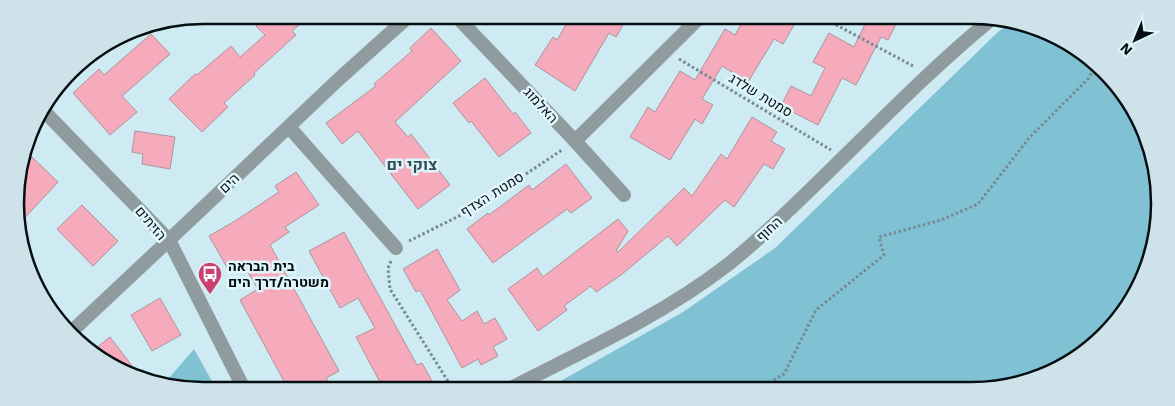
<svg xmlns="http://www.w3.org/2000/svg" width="1175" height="406" font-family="'Work Sans',Heebo,sans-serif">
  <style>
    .green { fill: #80c2d4 }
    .building { fill: #f6abbd; stroke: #ad9499 }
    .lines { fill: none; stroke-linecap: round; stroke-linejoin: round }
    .path { stroke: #768a90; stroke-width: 3; stroke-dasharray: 2.5 2.5; stroke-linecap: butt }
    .minor { stroke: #8f9b9e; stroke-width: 14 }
    .tertiary { stroke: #8f9b9e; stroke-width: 14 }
    .labels { text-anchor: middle; stroke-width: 5; stroke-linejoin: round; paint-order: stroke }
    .street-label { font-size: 14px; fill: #050e11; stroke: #dff6fc }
    .poi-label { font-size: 14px; font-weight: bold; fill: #050e11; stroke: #dff6fc; text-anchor: start }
    .quarter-label { font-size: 16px; font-weight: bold; fill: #354d54; stroke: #dff6fc }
    .rim { fill: none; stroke: #050e11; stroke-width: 2.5 }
  </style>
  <rect width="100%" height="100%" fill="#ceeaf2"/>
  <g class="green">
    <path d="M1013 21H1020L1086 54 1135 109 1158 178 1154 251 1135 297 1096 344 1055 372 997 389 550 387 683 312 775 248 998 32Z"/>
    <path d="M194 349 214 385H163Z"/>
  </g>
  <g class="building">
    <path d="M267 16H310L292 31 296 35 254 73 255 75 224 103 228 107 202 132 169 99 195 74 197 75 231 46 240 57 265 35 256 26Z"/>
    <path d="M570 18H627L616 37 609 33 575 91 535 65 553 37 557 40Z"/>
    <path d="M744 19 784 20 794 25 783 44 774 39 748 82 722 66 702 99 713 105 702 124 695 119 670 160 630 137 648 107 655 112 680 71 695 80 725 29 735 35Z"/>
    <path d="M867 20H898L888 40 881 37 856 85 842 78 818 125 781 106 791 86 811 96 825 68 813 62 829 33 854 47Z"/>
    <path d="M431 28 461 61 395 122 408 137 411 134 450 185 418 209 358 131 342 144 326 123 376 86 374 84 412 51 410 48Z"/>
    <path d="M151 34 170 54 122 96 137 112 110 135 73 93 99 69 104 75Z"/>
    <path d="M485 78 513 114 515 112 531 133 499 157 471 121 469 123 453 103Z"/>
    <path d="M752 117 777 132 771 141 785 149 773 169 764 164 734 207 725 200 677 246 668 236 621 275 596 292 591 286 564 306 567 310 538 331 508 289 537 268 543 277 618 219 628 231 616 251 618 252 684 188 692 196 721 154 727 159Z"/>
    <path d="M135 131 175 137 170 169 142 164 143 154 132 152Z"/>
    <path d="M32 157 58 182 20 223 17 179 19 171Z"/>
    <path d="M566 164 592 198 571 213 567 209 493 263 467 229 488 213 489 215 529 185 532 190Z"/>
    <path d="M296 172 319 205 285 227 289 232 270 245 339 371 326 378 330 386 286 385 240 300 258 289 241 261 228 269 209 236 235 221 279 192 275 186Z"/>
    <path d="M82 205 118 241 93 266 57 229Z"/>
    <path d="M344 232 417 365 422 363 432 381 422 386H382L356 337 375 328 358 298 340 308 309 251Z"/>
    <path d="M437 249 460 290 447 300 462 321 477 311 484 324 495 318 507 339 493 347 498 356 481 365 478 359 462 368 420 290 416 292 403 269Z"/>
    <path d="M160 298 181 335 152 351 131 315Z"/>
    <path d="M110 337 142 379 98 359 91 352Z"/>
  </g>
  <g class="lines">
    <g class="path">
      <path d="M827 20 915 67"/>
      <path d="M679 59 831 150"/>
      <path d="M409 241 473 209 562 150"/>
      <path d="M391 261 388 268 390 289 451 386"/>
      <path d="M761 388 784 374 816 310 884 255 879 237 941 220 978 204 1029 138 1089 78 1096 65"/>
    </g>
    <g class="minor">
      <path d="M457 17 575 141 624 195"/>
      <path d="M42 109 169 240 71 332"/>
      <path d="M289 127 396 248"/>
      <path d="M575 141 698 19"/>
      <path d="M513 387C585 350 661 316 726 266 757 242 785 214 813 187 871 131 926 73 989 21"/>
    </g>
    <path class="tertiary" d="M242 385 169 240 340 78 408 17"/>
  </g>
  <defs>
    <symbol id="bus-pin" viewBox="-11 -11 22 30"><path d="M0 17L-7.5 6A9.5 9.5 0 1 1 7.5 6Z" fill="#cc4070" stroke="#dff6fc"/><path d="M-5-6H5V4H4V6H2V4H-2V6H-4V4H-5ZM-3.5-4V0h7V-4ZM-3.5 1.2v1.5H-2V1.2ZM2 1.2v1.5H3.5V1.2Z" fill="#fff"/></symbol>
  </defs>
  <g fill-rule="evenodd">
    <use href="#bus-pin" x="196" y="260" width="28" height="38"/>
  </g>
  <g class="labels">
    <g class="street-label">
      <text transform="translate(761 95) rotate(31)" y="5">סמטת שלדג</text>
      <text transform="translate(541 105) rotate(47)" y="5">האלמוג</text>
      <text transform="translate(229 183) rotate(-44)" y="5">הים</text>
      <text transform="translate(492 194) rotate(-32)" y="5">סמטת הצדף</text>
      <text transform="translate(151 223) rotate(50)" y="5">הזיתים</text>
      <text transform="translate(769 229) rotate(-43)" y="5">החוף</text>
    </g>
    <g class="poi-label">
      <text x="228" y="271">בית הבראה<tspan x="228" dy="16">משטרה/דרך הים</tspan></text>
    </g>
    <g class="quarter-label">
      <text x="412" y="170">צוקי ים</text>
    </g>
  </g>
  <path d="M0 0H1175V406H0ZM203 24H972A179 179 0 0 1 1151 203V203A179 179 0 0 1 972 382H203A179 179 0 0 1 24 203V203A179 179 0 0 1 203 24Z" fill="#cee3e9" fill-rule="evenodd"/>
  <path class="rim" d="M203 24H972A179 179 0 0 1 1151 203V203A179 179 0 0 1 972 382H203A179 179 0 0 1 24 203V203A179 179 0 0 1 203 24Z"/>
  <g transform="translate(1135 40) rotate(224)" stroke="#dff6fc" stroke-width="4" paint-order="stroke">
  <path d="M0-4L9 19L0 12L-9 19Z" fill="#050e11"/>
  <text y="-8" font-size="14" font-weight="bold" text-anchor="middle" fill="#050e11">N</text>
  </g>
</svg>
